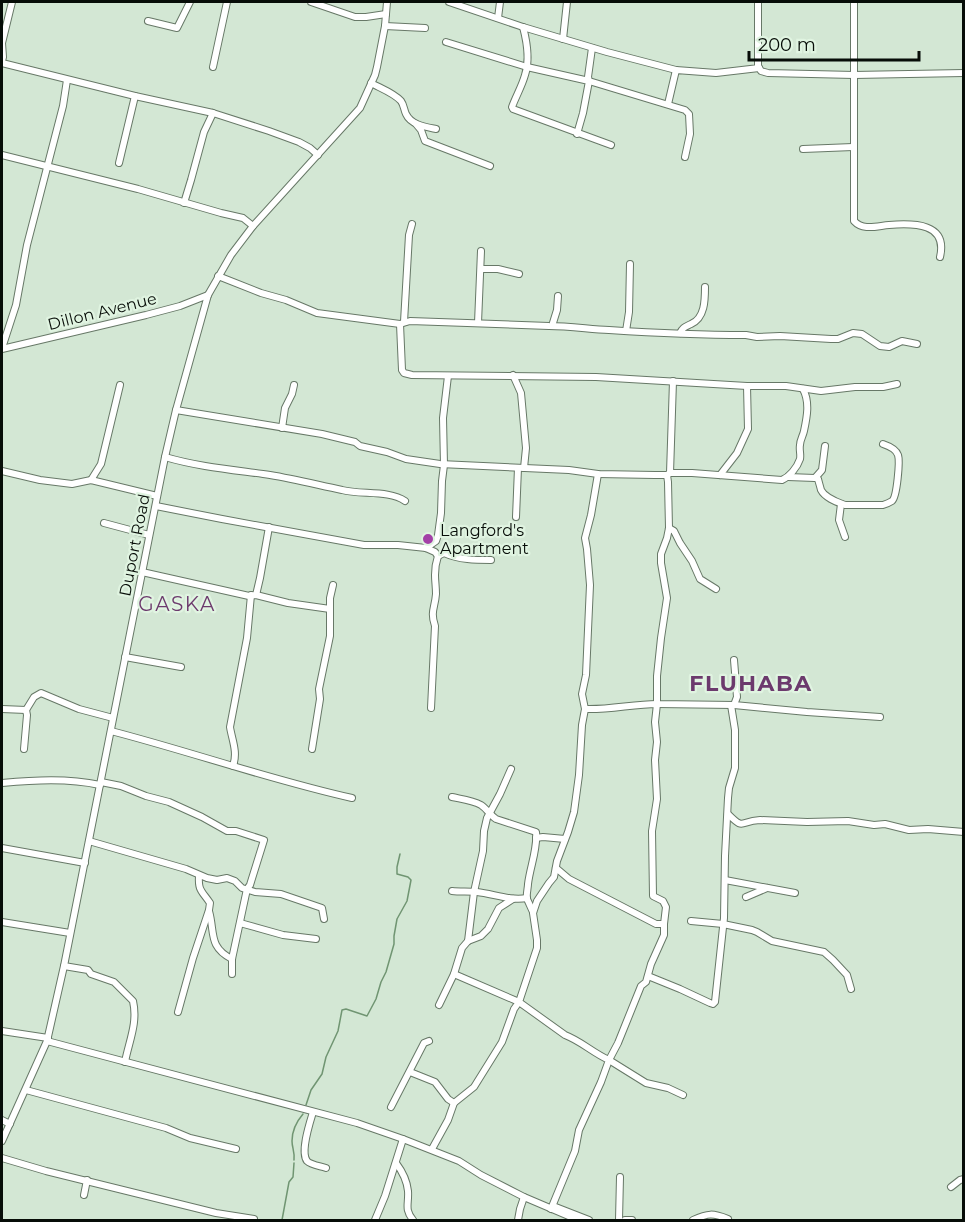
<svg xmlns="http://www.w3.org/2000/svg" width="965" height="1222" font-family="Montserrat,sans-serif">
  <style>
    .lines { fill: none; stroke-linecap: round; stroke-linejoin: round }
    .stream { stroke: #709572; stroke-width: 1.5 }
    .minor-casing { stroke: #677867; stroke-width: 8 }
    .minor { stroke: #fff; stroke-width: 6 }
    .poi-dot { fill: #a340a7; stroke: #e0f4e1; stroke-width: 2 }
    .labels { text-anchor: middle; stroke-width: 4.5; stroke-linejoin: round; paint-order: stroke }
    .street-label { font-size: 16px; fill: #070d08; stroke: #e0f4e1 }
    .poi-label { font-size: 16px; fill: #070d08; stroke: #e0f4e1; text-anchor: start }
    .quarter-label { font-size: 20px; letter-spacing: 1.5px; fill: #6c3a6d; stroke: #e0f4e1 }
    .district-label { font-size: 22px; font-weight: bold; letter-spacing: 1.5px; fill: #6c3a6d; stroke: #e0f4e1 }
  </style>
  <rect width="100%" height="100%" fill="#d3e7d4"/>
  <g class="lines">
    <g class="stream">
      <path d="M306 1105 311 1090 322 1074 326 1057 338 1031 342 1010 346 1009 367 1016 376 999 381 982 386 972 394 944V936L397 919 407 901 411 880 408 877 397 874V867L400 854"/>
      <path d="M294 1160C295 1152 292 1148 292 1141 292 1131 297 1121 303 1114"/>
      <path d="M282 1220 289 1182 293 1177 294 1163"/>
    </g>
    <defs>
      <g id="minor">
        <path d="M311 2 355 17H366L386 14"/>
        <path d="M449 2 523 27 607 52 676 70"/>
        <path d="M758 2V66L761 71 768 73 854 75 964 73"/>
        <path d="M854 2V221C863 231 877 226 889 225 914 223 948 223 940 257"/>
        <path d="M498 18 500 2"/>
        <path d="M148 21 177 28 190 2"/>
        <path d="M385 26 425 28"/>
        <path d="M523 27C527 42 530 60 525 75 522 86 516 96 512 107L513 109 611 145"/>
        <path d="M563 39 567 2"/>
        <path d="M446 42 527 67 589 81 583 113 577 134"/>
        <path d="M592 48 588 77 589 81 685 110 689 114 690 134 685 157"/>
        <path d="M2 61 3 57 2 43 12 2"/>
        <path d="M2 63 135 96 213 113 269 131 299 142 310 148 318 155"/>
        <path d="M213 67 227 2"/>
        <path d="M371 83C380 88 394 93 401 101 404 105 404 110 406 114 411 125 426 127 436 129"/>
        <path d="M668 104 676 70 716 73 759 68 758 66"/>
        <path d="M416 124 421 130 425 141 490 166"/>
        <path d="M803 149 853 147"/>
        <path d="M2 155 138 189 221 213 243 218 253 226"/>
        <path d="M119 163 135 96"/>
        <path d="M184 203 191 180 204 132 213 113"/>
        <path d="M481 269H498L519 274"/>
        <path d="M218 276 261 293 286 300 317 313 400 324 410 321 549 326C569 326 589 329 609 330 655 333 700 335 746 335L757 337 780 336 831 339H838L853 333 862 334 880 346 889 347 902 341 917 344"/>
        <path d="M404 322 409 235 412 224"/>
        <path d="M478 323 481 251"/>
        <path d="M400 324 402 370 404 373 412 375 596 377 747 386H786L821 391 855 387H883L897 384"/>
        <path d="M552 326 557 310 558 296"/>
        <path d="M626 331 629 312 630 264"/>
        <path d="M680 333C683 327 685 327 691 324 705 318 705 300 705 287"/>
        <path d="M2 348 16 305 27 245 63 106 67 80"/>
        <path d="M2 349 146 315 180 306 208 295"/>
        <path d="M513 375 521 393 526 448 524 468"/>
        <path d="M176 410 322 434 355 442 360 446 387 452 406 459 440 464 569 470 598 474 655 475H667L670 473H692L782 480C789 477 797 468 800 459 801 454 799 450 800 445 800 440 803 436 804 431 807 417 810 402 803 389"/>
        <path d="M282 428 285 408 292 394 294 385"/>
        <path d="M165 457C199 467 235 470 270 475 294 479 318 485 342 490 361 495 389 490 405 501"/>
        <path d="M2 471 40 480 72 484 91 480 157 496"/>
        <path d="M670 473 673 381"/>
        <path d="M667 475 668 482 669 528 667 538 661 554V563L667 598 661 638 657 676V704L734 705 807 712 880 717"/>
        <path d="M720 475 737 453 748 429 747 386"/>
        <path d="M788 477 815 478 822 470 825 446"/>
        <path d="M815 478 818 479C819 483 820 486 821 490 825 498 837 502 845 505H883C886 504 889 503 892 501 897 497 900 461 898 455 896 449 889 446 883 444"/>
        <path d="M91 480 101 464 120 385"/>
        <path d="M841 504 839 520 845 537"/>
        <path d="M156 506 222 519 364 545H398L426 548 435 552 438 556"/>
        <path d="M516 517 518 468"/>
        <path d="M104 523 149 535"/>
        <path d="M669 528 674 531 680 543 692 561 700 579 716 589"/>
        <path d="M426 548 436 541 438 535 441 513 442 481 444 465 443 418 448 376"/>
        <path d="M438 556 444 553C459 560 476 560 491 560"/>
        <path d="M142 572 249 596 256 595 288 603 330 609"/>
        <path d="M256 595 260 578 269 527"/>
        <path d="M125 657 181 667"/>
        <path d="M734 705 737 697 734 660"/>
        <path d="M431 708 435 626C430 611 435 608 436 594 436 587 435 581 435 575 435 568 436 562 438 556"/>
        <path d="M2 709 26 710 34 697 41 693 79 709 113 718"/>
        <path d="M111 731C192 752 271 780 352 798"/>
        <path d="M24 749 27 715 26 710"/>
        <path d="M312 749 320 699 319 689 330 636V598L333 585"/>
        <path d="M233 766C238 752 232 740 230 727L247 638 251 595"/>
        <path d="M101 782 121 786 146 796 169 802 202 817 227 831H236L264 840 250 885 247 889 232 959V974"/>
        <path d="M2 783C34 780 68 778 100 785"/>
        <path d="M452 797C461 799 472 800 481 805 487 809 490 815 496 819L536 832C538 848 530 867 528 884 528 888 526 895 527 899 529 903 531 908 533 912"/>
        <path d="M728 814C745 831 739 821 760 820L807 822 848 821 874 825 885 824 909 830 928 829 964 832"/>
        <path d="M536 838 543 837 565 839"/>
        <path d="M89 841 186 869 207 878 217 880 227 878 235 881 242 888 255 892 281 894 322 908 324 919"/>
        <path d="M2 848 85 863"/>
        <path d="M556 868 569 879 656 924H664L666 907 663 901 653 896 652 831 657 799 655 760 657 742 655 722 657 704C633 704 610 710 585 709"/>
        <path d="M725 880 795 893"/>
        <path d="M452 891C460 892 469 891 477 892 494 894 510 901 527 898"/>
        <path d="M746 897 767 888"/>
        <path d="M209 911C215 932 208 947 232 959"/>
        <path d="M691 921 723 924 752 930 757 932 772 941 824 952 833 960 847 975 851 989"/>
        <path d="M2 922 70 933"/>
        <path d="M240 923 283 935 316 939"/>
        <path d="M664 924V935L651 964 646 982 641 986 618 1043 609 1060 646 1083 668 1088 683 1095"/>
        <path d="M468 941 474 892 483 851 484 831 487 818 500 794 511 769"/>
        <path d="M64 966 88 970 91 974 114 982 133 1001C138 1023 129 1041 125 1062"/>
        <path d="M648 976 680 989 710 1003 713 1004 715 1002 724 918 725 856 728 798 729 788 735 768V730L731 705"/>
        <path d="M439 1005 454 974 462 948 468 941 481 936 488 929 499 908 513 899"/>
        <path d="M178 1012 193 958 209 910 210 903C202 891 198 891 199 876"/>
        <path d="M2 1031 48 1038"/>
        <path d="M47 1041 357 1123 403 1139 459 1161 481 1175 524 1197 578 1220"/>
        <path d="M410 1072 435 1082 448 1099 454 1103"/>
        <path d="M26 1090 166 1128 190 1138 236 1149"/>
        <path d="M391 1107 424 1043 429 1041"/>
        <path d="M313 1112C310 1122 300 1152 307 1161 311 1165 320 1166 326 1168"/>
        <path d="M2 1120 10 1124"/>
        <path d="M2 1141 47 1041 64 966 165 457 176 410 208 295 231 255 253 226 360 108 375 75 377 67 385 26 387 2"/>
        <path d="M432 1149 448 1120 454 1103 474 1087 502 1042 514 1009 519 1002 454 974"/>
        <path d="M2 1158 46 1171 216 1213 254 1219"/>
        <path d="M396 1163C402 1171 407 1181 408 1191 409 1204 404 1209 413 1220"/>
        <path d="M951 1187 960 1180 964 1179"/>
        <path d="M84 1195 87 1180"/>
        <path d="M553 1206 589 1220"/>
        <path d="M551 1209 575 1151 579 1130 601 1082 609 1060C593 1053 581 1041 565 1035L519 1002 537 948V940L533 913 537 901 549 883 554 877 557 861 568 832 574 812 579 775 582 725 585 709 582 694 586 675 590 585 587 549 585 538 591 515 598 474"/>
        <path d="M375 1220 385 1196 403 1139"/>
        <path d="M518 1220 520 1209 524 1197"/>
        <path d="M619 1220 620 1177"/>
        <path d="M625 1220H632"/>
        <path d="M693 1220C708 1213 713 1213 728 1219"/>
      </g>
    </defs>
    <use href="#minor" class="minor-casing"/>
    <use href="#minor" class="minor"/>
  </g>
  <circle class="poi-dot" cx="428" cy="539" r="6"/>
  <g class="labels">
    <g class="street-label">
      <text transform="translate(102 311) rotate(-14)" y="6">Dillon Avenue</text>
      <text transform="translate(134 545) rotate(-79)" y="6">Duport Road</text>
    </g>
    <g class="poi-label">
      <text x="440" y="536">Langford's<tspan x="440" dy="18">Apartment</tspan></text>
    </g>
    <g class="quarter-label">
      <text x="177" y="611">GASKA</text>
    </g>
    <g class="district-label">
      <text x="751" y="691">FLUHABA</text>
    </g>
  </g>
  <rect width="965" height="1222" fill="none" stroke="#070d08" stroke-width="6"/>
  <path d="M749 51v9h170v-9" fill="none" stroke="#070d08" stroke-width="3"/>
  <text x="758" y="51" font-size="18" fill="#070d08" stroke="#e0f4e1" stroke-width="4.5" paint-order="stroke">200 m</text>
</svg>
